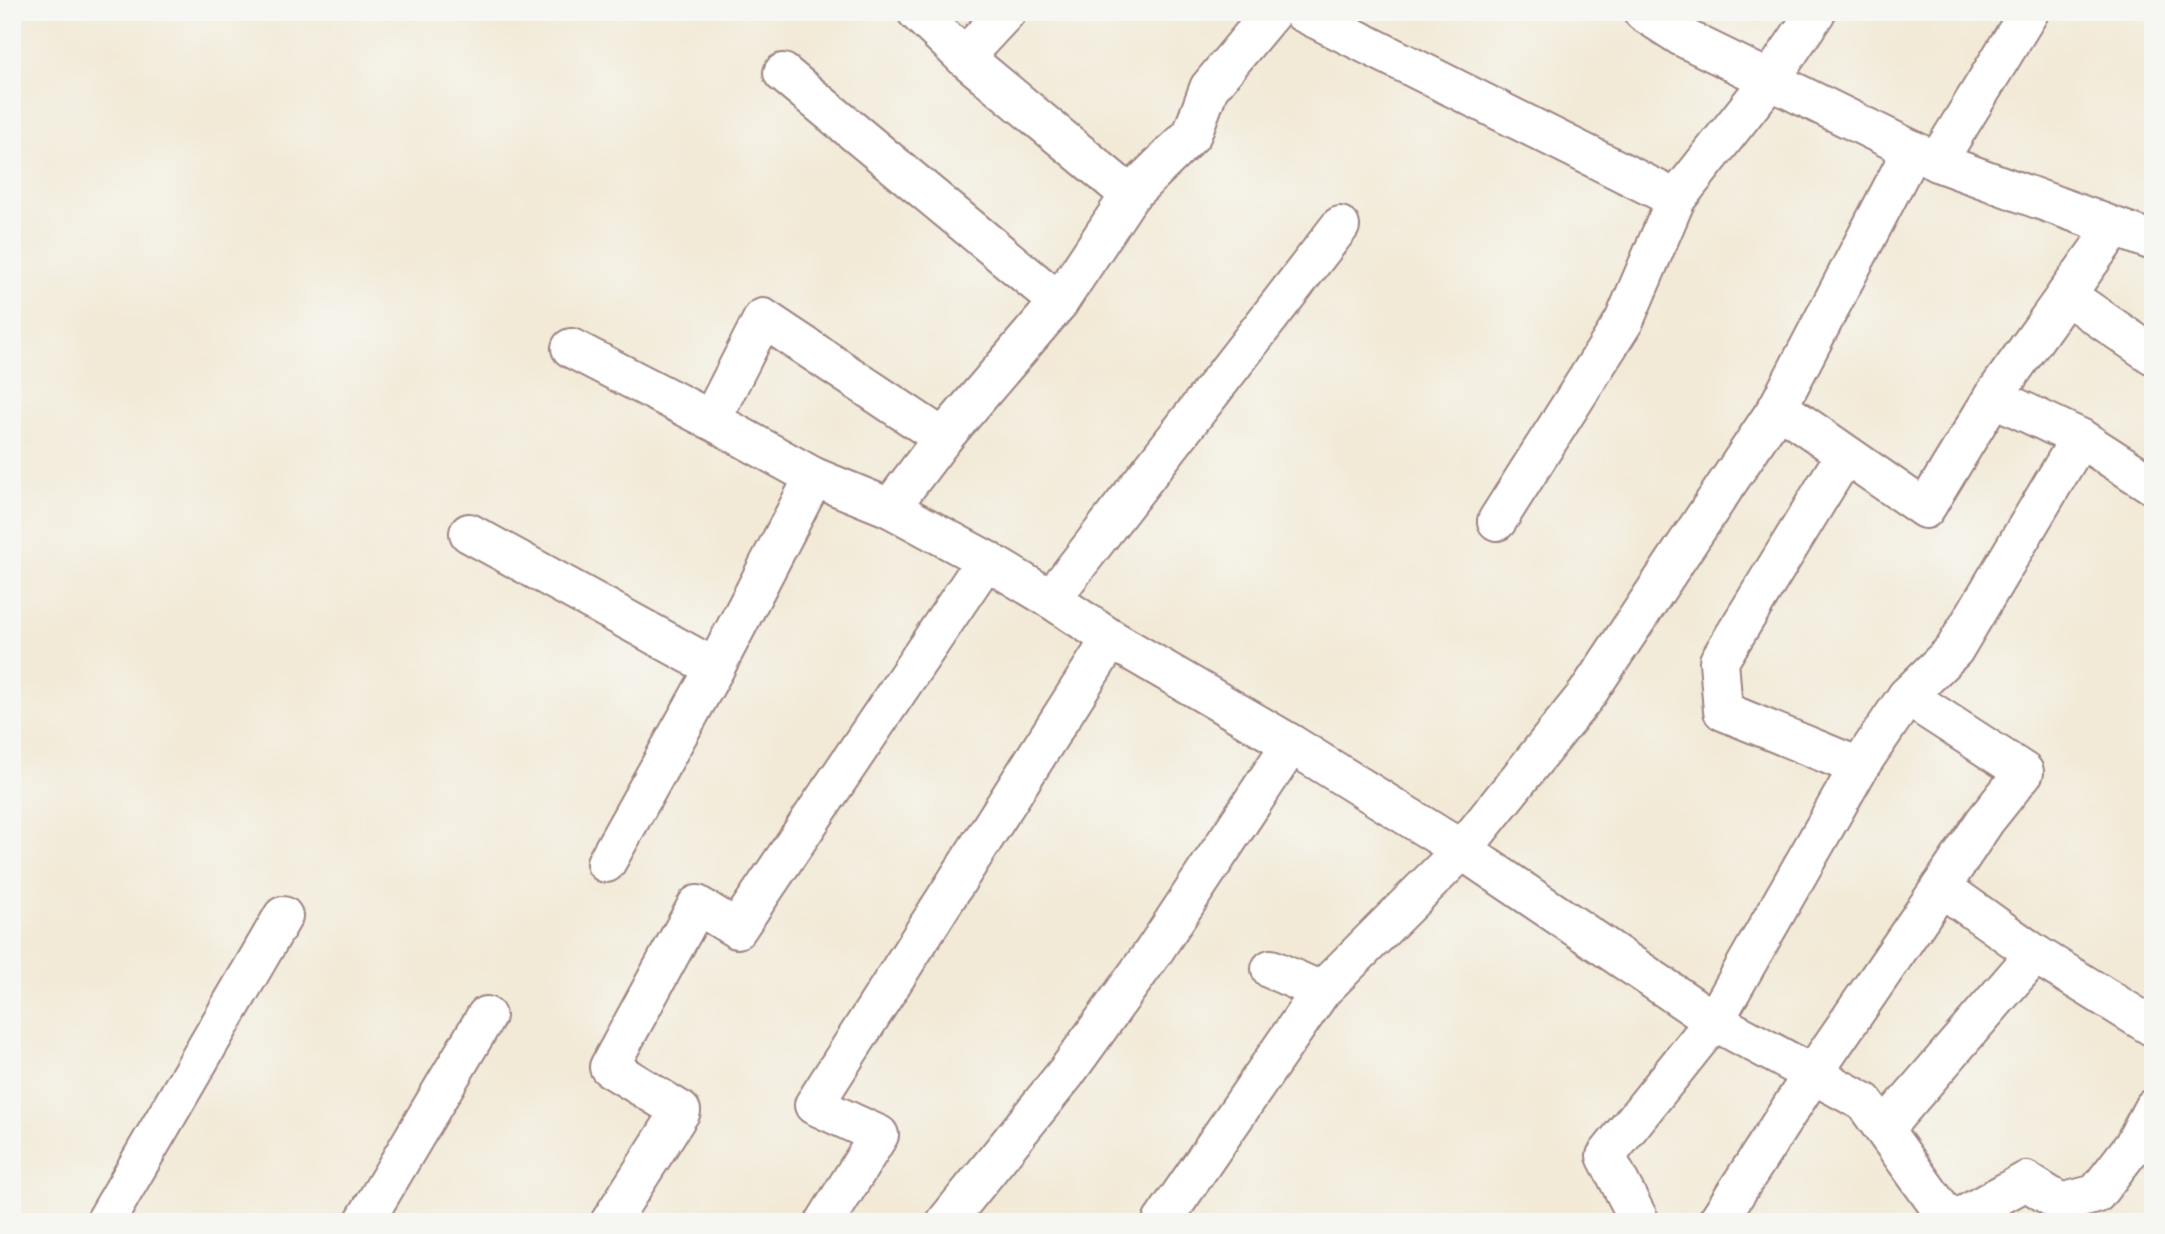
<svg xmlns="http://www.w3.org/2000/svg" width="2165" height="1234" font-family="'Comic Neue',sans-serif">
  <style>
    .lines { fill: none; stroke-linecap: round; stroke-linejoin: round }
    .minor-casing { stroke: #9e8481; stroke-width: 42 }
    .minor { stroke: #fff; stroke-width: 38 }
  </style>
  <rect width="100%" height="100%" fill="#f6f6f2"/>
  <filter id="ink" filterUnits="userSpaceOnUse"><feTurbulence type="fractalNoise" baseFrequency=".0143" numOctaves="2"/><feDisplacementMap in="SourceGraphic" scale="14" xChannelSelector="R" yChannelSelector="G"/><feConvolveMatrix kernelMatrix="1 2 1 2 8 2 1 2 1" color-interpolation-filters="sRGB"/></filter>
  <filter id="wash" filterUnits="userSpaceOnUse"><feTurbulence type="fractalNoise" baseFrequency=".00686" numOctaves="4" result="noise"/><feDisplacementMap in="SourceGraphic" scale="28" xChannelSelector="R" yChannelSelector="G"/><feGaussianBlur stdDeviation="1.57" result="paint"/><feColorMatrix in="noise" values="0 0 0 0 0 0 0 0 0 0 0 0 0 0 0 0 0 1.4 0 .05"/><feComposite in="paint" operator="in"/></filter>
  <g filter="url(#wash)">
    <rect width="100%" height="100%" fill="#f2ead7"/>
  </g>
  <g filter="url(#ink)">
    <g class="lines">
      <defs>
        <g id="minor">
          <path d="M917 12 964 57 1130 195"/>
          <path d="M1302 12 1676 199"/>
          <path d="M1643 12 1682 37 1937 162 2153 241"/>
          <path d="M964 57 1006 12"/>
          <path d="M783 73 1059 302"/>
          <path d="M1937 162 2029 12"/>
          <path d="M2066 295 2153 355"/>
          <path d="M571 348 711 420 814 477 890 508 986 560 1051 599 1111 639 1291 744 1462 850 1714 1021 1864 1102 1950 1222"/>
          <path d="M1993 397 2080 438 2153 485"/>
          <path d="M1778 407 1912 150"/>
          <path d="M711 420 763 318 943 438"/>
          <path d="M1845 455 1719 661 1723 711 1859 767"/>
          <path d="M890 508 943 438 1059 302 1130 195 1192 134 1209 88 1272 12"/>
          <path d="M1497 521 1624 321 1676 199 1770 80 1816 12"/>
          <path d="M469 533 715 668"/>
          <path d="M1051 599 1340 226"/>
          <path d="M1907 696 2024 772 1985 821 1941 887 2035 954 2153 1027"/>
          <path d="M606 863 715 668 814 477"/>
          <path d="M1271 969 1321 991"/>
          <path d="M1884 1129 2035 954"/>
          <path d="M105 1222 283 916"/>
          <path d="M364 1222 486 1016"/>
          <path d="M610 1222 681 1111 609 1067 697 905 737 929 986 560"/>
          <path d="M825 1222 879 1135 814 1105 1111 639"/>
          <path d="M946 1222 1066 1073 1154 951 1291 744"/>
          <path d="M1162 1222 1321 991 1462 850 1587 694 1778 407 1925 509 1993 397 2114 228"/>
          <path d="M1640 1222 1606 1156 1714 1021 1859 767 1907 696 1954 650 2080 438"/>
          <path d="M1717 1222 1812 1075 1941 887"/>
          <path d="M1952 1222 2026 1181 2061 1203 2096 1194 2133 1146 2153 1108"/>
        </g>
      </defs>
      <use href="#minor" class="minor-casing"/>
      <use href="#minor" class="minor"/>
    </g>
  </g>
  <rect width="2165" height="1234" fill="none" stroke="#f6f6f2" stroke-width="42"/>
</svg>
